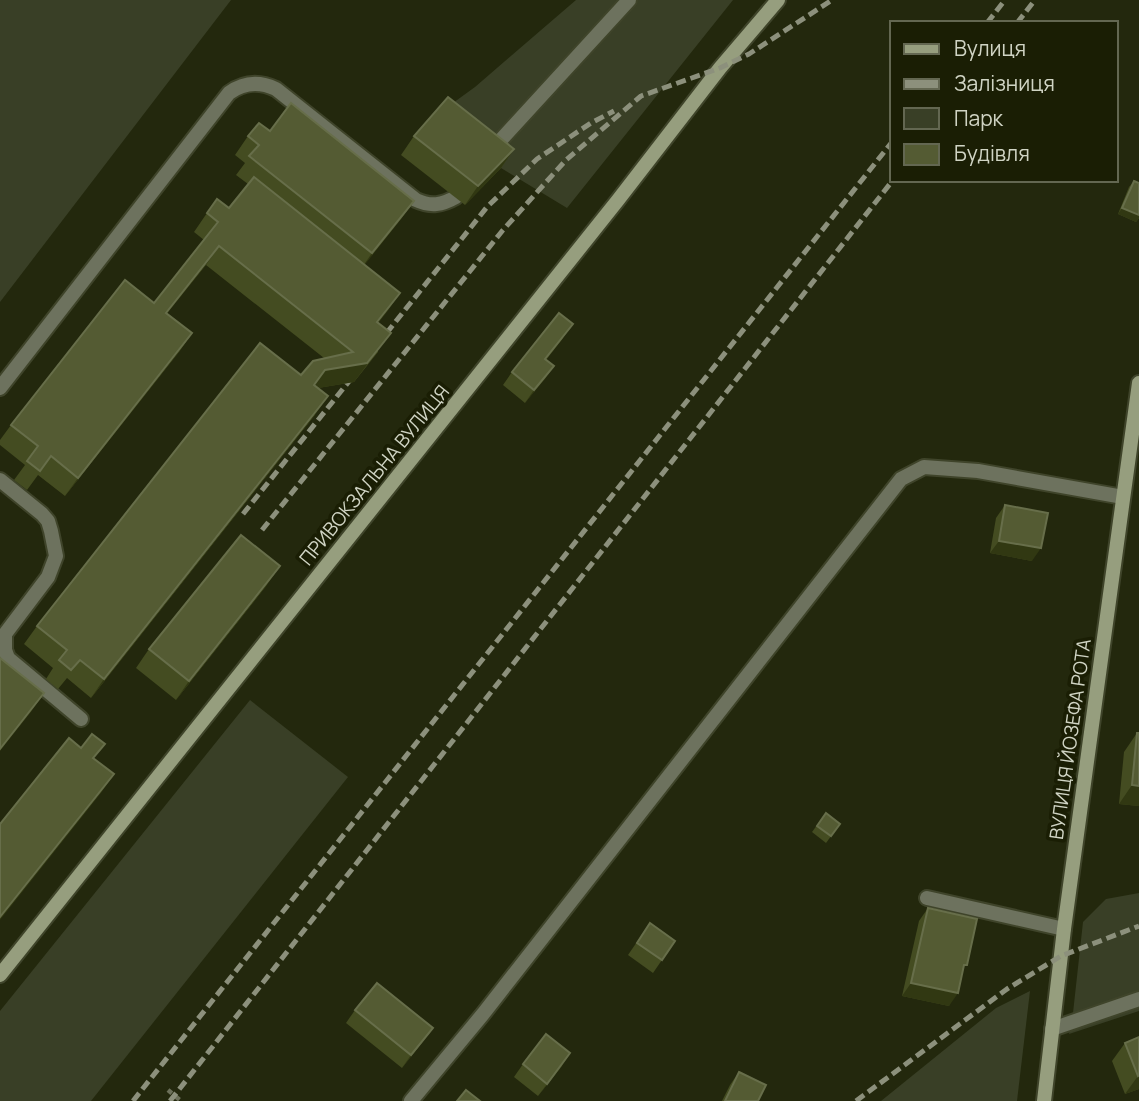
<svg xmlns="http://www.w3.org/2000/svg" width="1139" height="1101" font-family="Manrope,sans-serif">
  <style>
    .green { fill: #393f26 }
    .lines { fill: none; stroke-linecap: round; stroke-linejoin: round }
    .lane-casing { stroke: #3f442a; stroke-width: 18 }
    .street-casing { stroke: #3f442a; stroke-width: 18 }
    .secondary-casing { stroke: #3f442a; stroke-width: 18 }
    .path { stroke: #6c705a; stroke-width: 4.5; stroke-dasharray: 5 5; stroke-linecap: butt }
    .lane { stroke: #6d725e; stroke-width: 14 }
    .street { stroke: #6d725e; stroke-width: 14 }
    .secondary { stroke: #969e7e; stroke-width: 14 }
    .rail { stroke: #8c907c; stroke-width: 5; stroke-dasharray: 10 5; stroke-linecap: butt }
    .wall { fill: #444c21 }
    .shaded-wall { fill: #313812 }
    .building { fill: #545b33; stroke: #676e4a; stroke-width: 2 }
    .labels { text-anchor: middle; stroke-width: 7; stroke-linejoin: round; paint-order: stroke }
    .street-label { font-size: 19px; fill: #d0d4c4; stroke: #1a1e04 }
  </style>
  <rect width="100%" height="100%" fill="#23280d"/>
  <g class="green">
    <path d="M0 0H231L0 302Z"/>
    <path d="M576 0H733L567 208 501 168 435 116 475 87Z"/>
    <path d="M250 700 348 777 91 1101H0V1011Z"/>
    <path d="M1139 893V1011L1069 1034 1072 1022 1083 922 1106 899Z"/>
    <path d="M1030 991 1017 1101H881L996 1008Z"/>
  </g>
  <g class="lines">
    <defs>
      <g id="lane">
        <path d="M0 388 229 93C244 82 259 81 276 89L416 200C431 207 442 205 456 197"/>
        <path d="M0 480 42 514 48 521 51 531 56 556 48 577 5 634V650L8 658 81 719"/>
        <path d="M927 898 1064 929"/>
        <path d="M1052 1029 1139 999"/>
        <path d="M411 1101 483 1014 901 479 924 467 978 471 1123 497"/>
      </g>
      <path id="street" d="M488 154 629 0"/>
      <g id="secondary">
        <path d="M0 975 618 200 720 68 778 0"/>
        <path d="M1044 1101 1064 929 1139 383"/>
      </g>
    </defs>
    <use href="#lane" class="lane-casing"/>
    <use href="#street" class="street-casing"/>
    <use href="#secondary" class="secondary-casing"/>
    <path class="path" d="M168 1090 181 1101"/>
    <use href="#lane" class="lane"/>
    <use href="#street" class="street"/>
    <use href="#secondary" class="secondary"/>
    <g class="rail">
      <path d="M987 23 1005 0"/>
      <path d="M1017 23 1035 0"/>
      <path d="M377 345 487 207 537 159 591 123 614 111"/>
      <path d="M243 514 358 370"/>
      <path d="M262 530 503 230 566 160 641 96 720 68 749 54 832 0"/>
      <path d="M133 1101 892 142"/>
      <path d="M170 1101 893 180"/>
      <path d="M856 1101 1007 989 1061 956 1139 926"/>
    </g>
  </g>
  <g class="wall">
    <path d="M270 131 414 201 401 219 364 265 400 293 378 323V352L354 382 318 388 315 415 91 698 67 678 58 689 46 679 53 668 24 644 37 626 301 375 324 358 206 265 167 313 192 333 179 352 65 496 38 475 27 490 14 480 25 465 0 445V440L11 425 154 303 204 240 194 232 207 213 229 208 248 184 236 175 245 163 235 155 248 136Z"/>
    <path d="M414 136 514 149 501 168 465 205 401 155Z"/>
    <path d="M1134 181 1139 183V218L1136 222 1118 214 1129 187Z"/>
    <path d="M564 337 546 360 554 366 525 403 503 385 512 372Z"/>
    <path d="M1005 505 1032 561 990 553 996 518Z"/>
    <path d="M267 585 176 700 136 668 149 649Z"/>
    <path d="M1137 733 1139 806 1119 804 1124 752Z"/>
    <path d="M826 813 840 824 826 843 812 832Z"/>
    <path d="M928 908 963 971 949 1006 902 996 919 921Z"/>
    <path d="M650 923 675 941 653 973 628 955Z"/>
    <path d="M355 1010 424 1040 402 1068 346 1023Z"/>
    <path d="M1139 1037V1089L1125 1094 1112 1061 1125 1043Z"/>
    <path d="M523 1064 562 1066 538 1096 514 1077Z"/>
    <path d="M739 1072 758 1101H722L730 1085Z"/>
  </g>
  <g class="shaded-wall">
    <path d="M514 149 501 168 465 205 478 186Z"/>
    <path d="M414 201 401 219 359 272 372 253Z"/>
    <path d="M1122 208 1139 215V218L1136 222 1118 214Z"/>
    <path d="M219 246 206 265 153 331 166 313Z"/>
    <path d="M400 293 387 312 364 341 377 322Z"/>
    <path d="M192 333 179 352 65 496 78 478Z"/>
    <path d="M391 333 354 382 312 389 314 385 325 370Z"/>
    <path d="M554 366 545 379 525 403 534 390Z"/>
    <path d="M328 396 315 415 91 698 104 679Z"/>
    <path d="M999 541 1041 548 1032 561 990 553Z"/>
    <path d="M280 566 267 585 176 700 189 681Z"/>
    <path d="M44 693 31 712 0 751V749Z"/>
    <path d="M114 774 101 793 0 920V917Z"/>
    <path d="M1132 785 1139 786V806L1119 804Z"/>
    <path d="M911 983 958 993 949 1006 902 996Z"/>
    <path d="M433 1028 424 1040 402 1068 411 1055Z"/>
    <path d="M570 1053 562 1066 538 1096 547 1084Z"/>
    <path d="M1139 1075V1089L1125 1094 1138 1076Z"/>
  </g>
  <g class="building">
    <path d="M448 97 514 149 478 186 414 136Z"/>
    <path d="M291 103 414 201 372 253 249 156 259 145 248 136 259 123 270 131Z"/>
    <path d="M254 177 400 293 377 322 391 333 367 363 325 370 314 385 328 396 104 679 80 660 71 670 59 660 67 650 37 626 260 343 301 375 313 361 353 352 219 246 166 313 192 333 78 478 51 456 40 471 27 461 38 446 11 425 125 280 154 303 218 222 207 213 217 199 229 208Z"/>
    <path d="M1134 181 1139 183V215L1122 208Z"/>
    <path d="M559 313 573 324 545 359 554 366 534 390 512 372Z"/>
    <path d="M1005 505 1048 513 1041 548 999 541Z"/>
    <path d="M241 535 280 566 189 681 149 649Z"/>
    <path d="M0 658 44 693 0 749Z"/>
    <path d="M1137 733H1139V786L1132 785Z"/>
    <path d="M92 734 105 744 93 758 114 774 0 917V824L69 738 81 748Z"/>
    <path d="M826 813 840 824 831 836 817 826Z"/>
    <path d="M928 908 977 919 967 965H964L958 993 911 983Z"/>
    <path d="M650 923 675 941 662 960 637 943Z"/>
    <path d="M377 983 433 1028 411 1055 355 1010Z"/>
    <path d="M546 1034 570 1053 547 1084 523 1064Z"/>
    <path d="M1139 1037V1075L1138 1076 1125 1043Z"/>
    <path d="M739 1072 766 1085 758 1101H725Z"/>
    <path d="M466 1090 480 1101H457Z"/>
  </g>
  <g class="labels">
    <g class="street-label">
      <text transform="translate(374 475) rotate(-51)" y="7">ПРИВОКЗАЛЬНА ВУЛИЦЯ</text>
      <text transform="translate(1070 739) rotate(-82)" y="7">ВУЛИЦЯ ЙОЗЕФА РОТА</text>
    </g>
  </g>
  <rect x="890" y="21" width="228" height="161" fill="#1a1e04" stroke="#636751" stroke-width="2"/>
  <rect x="904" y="44" width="35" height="10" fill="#969e7e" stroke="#636751" stroke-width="2"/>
  <text x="954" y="56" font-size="21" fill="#d0d4c4">Вулиця</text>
  <rect x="904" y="79" width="35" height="10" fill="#8c907c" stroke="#636751" stroke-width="2"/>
  <text x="954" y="91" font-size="21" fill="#d0d4c4">Залізниця</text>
  <rect x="904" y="108" width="35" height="21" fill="#393f26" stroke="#636751" stroke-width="2"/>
  <text x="954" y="126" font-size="21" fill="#d0d4c4">Парк</text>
  <rect x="904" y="144" width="35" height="21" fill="#545b33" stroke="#636751" stroke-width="2"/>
  <text x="954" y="161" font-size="21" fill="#d0d4c4">Будівля</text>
</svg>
